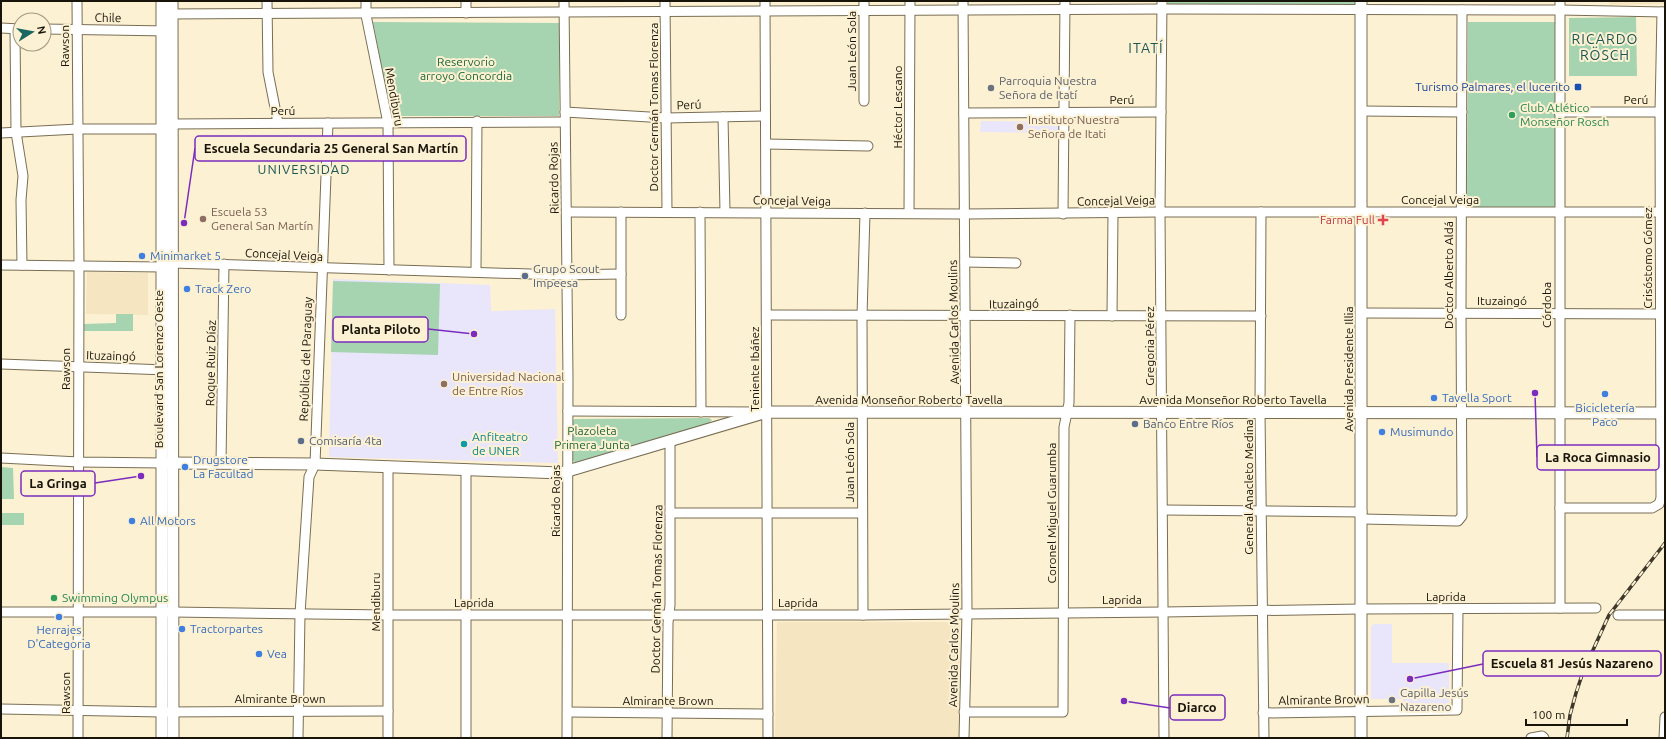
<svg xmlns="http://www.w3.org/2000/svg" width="1666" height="739" font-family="Ubuntu,sans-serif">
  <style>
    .built { fill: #f5e5c1 }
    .education { fill: #e9e5fb }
    .green { fill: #a6d3b0 }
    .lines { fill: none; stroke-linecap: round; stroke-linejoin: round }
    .minor-casing { stroke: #796e54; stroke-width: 11 }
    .major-casing { stroke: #796e54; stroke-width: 13 }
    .minor { stroke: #fff; stroke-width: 9 }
    .major { stroke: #fff; stroke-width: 11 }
    .rail-casing { stroke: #3d382a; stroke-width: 3.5 }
    .rail { stroke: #fdf1d3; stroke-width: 2; stroke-dasharray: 6; stroke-linecap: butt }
    .transit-dot { fill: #1a4fb4; stroke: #fdf1d3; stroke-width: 1.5 }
    .worship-dot { fill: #6b7280; stroke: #fdf1d3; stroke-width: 1.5 }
    .leisure-dot { fill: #2e9e5b; stroke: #fdf1d3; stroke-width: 1.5 }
    .education-dot { fill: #8d6e63; stroke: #fdf1d3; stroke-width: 1.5 }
    .health-dot { fill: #e0444e; stroke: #fdf1d3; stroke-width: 1.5 }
    .shop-dot { fill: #3f7fe0; stroke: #fdf1d3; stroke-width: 1.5 }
    .service-dot { fill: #5c6f8a; stroke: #fdf1d3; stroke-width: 1.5 }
    .culture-dot { fill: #0f9aa8; stroke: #fdf1d3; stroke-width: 1.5 }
    .labels { text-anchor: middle; stroke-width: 4; stroke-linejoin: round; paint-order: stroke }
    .street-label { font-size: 12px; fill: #181409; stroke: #fdf1d3 }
    .park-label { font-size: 12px; fill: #1c6637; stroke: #fdf1d3 }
    .worship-label { font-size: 12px; fill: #5b616d; stroke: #fdf1d3; text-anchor: start }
    .transit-label { font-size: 12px; fill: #164399; stroke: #fdf1d3; text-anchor: end }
    .leisure-label { font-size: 12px; fill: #27864d; stroke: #fdf1d3; text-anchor: start }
    .education-label { font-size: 12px; fill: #785e54; stroke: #fdf1d3; text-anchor: start }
    .health-label { font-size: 12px; fill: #be3a42; stroke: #fdf1d3; text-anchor: end }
    .shop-label { font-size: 12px; fill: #366cbe; stroke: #fdf1d3; text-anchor: start }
    .service-label { font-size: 12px; fill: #4e5e75; stroke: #fdf1d3; text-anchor: start }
    .culture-label { font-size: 12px; fill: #0d838f; stroke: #fdf1d3; text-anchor: start }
    .neighbourhood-label { font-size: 13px; letter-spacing: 1px; fill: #1b5652; stroke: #fdf1d3 }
    .quarter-label { font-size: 14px; letter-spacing: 1px; fill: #1b5652; stroke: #fdf1d3 }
    .leader { fill: none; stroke: #7b2cbf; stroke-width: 1.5 }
    .callout-dot { fill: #7b2cbf; stroke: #fdf1d3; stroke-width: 1.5 }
    .callout { fill: #fdf1d3; stroke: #7b2cbf; stroke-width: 1.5 }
    .callout-label { font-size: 13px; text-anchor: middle; font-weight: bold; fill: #181409 }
  </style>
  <rect width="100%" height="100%" fill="#fdf1d3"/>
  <g class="built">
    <path d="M1609 1H1665V4L1610 5Z"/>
    <path d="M87 272 148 273V315L86 314Z"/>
    <path d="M777 622H960L959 738H775Z"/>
  </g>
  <g class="education">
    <path d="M981 121 1060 122V133L980 132Z"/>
    <path d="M333 279 490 285 491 311 555 309 558 463 329 457Z"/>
    <path d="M1374 624H1392V663H1449V706L1403 705V699H1371V627Z"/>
  </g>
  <g class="green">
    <path d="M1168 1H1357V11L1168 10Z"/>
    <path d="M1636 17 1637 76H1569V18Z"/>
    <path d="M373 22 559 23V116H391Z"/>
    <path d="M1468 22H1557L1556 208 1467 207Z"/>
    <path d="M333 281 440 284 438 355 331 352Z"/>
    <path d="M116 314H133V331H84V324L116 323Z"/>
    <path d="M709 418 712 420 709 423 575 463 573 460 572 421 575 419Z"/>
    <path d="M1 467 13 468 14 499H1Z"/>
    <rect x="1" y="513" width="23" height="12"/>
  </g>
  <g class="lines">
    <defs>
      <g id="minor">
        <path d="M77 1 79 266 78 738"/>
        <path d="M267 1 268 72 278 123"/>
        <path d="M366 1V15L388 123 389 270"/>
        <path d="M466 1V13"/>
        <path d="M564 1 568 378 567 738"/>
        <path d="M665 1 667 212"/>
        <path d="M765 1 768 738"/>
        <path d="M963 1 967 614 964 738"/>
        <path d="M1162 1 1160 212 1164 738"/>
        <path d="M166 14 1162 9 1560 10 1665 12"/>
        <path d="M1 28 20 29"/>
        <path d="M15 29 16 132 23 176 21 200 22 265"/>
        <path d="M44 29 169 31"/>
        <path d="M864 101V1"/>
        <path d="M1362 111 1462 112"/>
        <path d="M565 112 666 118 765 116"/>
        <path d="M1559 112H1665"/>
        <path d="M964 113 1161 112"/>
        <path d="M723 117 725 212"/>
        <path d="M1 133 78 129H161L172 124 565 122"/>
        <path d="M766 144 868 146"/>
        <path d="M567 212 965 214 1160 212H1665"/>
        <path d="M700 212 701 412"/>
        <path d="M1261 212 1260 412 1264 738"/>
        <path d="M909 213 910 1"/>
        <path d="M1063 214 1065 1"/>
        <path d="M965 262 1016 263"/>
        <path d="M1 265 162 267 172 263 561 275 621 274"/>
        <path d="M476 272 477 121"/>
        <path d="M1362 313 1665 314"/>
        <path d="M621 315V212"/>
        <path d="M767 315 1261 316"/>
        <path d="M1112 316 1113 213"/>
        <path d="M1 364 167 370"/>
        <path d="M568 411 759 412"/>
        <path d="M1 458 79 462 163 463"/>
        <path d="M221 463 224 264"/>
        <path d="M1560 508H1652L1659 504 1661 498 1660 112 1662 12"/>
        <path d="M1163 510 1362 512"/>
        <path d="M670 513H862"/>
        <path d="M1362 519 1458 521 1462 516 1461 313 1462 10"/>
        <path d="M1560 608V1"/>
        <path d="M1 612H173L388 615H863L1164 612 1361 609 1596 608"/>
        <path d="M863 615 862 316 865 213"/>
        <path d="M1618 615H1665"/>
        <path d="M1 709 162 712 388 711"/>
        <path d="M568 712 768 714"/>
        <path d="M964 712H1063L1064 427 1069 403 1070 315"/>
        <path d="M1263 713 1457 710 1458 609"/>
        <path d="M298 738 300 614 309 477 315 464 328 123"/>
        <path d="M388 738V466"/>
        <path d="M466 738V469"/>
        <path d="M667 738 668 623 670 605V441"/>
        <path d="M1531 738 1542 736 1544 738"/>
        <path d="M1664 738 1665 717"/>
      </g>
      <g id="major">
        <path d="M172 1 173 738"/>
        <path d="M163 463 315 464 561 473 767 412 1665 413"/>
        <path d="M162 738V1"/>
        <path d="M1361 738V1"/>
      </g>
    </defs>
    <use href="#minor" class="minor-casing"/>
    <use href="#major" class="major-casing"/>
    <use href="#minor" class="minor"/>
    <use href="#major" class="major"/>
    <defs>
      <path id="rail" d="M1567 738 1570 715 1576 693 1583 672 1609 615 1665 543"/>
    </defs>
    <use href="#rail" class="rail-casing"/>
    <use href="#rail" class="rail"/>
  </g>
  <rect class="transit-dot" x="1574" y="83" width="8" height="8" rx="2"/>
  <g class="worship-dot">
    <circle cx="991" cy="88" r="4"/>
    <circle cx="1392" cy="700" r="4"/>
  </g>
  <g class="leisure-dot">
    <circle cx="1512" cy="115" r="4"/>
    <circle cx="54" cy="598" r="4"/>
  </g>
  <g class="education-dot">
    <circle cx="1020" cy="127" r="4"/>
    <circle cx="203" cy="219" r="4"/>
    <circle cx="444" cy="384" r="4"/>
  </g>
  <path class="health-dot" d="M1381 214h4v4h4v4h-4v4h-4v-4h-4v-4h4z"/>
  <g class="shop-dot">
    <circle cx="142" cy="256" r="4"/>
    <circle cx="187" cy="289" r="4"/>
    <circle cx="1605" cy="394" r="4"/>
    <circle cx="1434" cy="398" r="4"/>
    <circle cx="1382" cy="432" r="4"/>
    <circle cx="185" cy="467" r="4"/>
    <circle cx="132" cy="521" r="4"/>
    <circle cx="59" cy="617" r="4"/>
    <circle cx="182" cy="629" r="4"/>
    <circle cx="259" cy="654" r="4"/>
  </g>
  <g class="service-dot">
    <circle cx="525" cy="276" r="4"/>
    <circle cx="1135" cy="424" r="4"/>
    <circle cx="301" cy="441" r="4"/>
  </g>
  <circle class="culture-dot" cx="464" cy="444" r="4"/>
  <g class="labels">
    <g class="street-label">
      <text transform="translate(108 18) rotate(1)" y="4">Chile</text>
      <text transform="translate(65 46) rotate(-90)" y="4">Rawson</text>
      <text transform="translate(852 51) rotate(-90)" y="4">Juan León Sola</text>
      <text transform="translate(394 97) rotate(80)" y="4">Mendiburu</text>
      <text x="1122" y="104">Perú</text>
      <text x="1636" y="104">Perú</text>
      <text transform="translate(689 105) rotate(-2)" y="4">Perú</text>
      <text transform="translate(654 107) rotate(-90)" y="4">Doctor Germán Tomas Florenza</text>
      <text transform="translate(898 107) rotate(-90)" y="4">Héctor Lescano</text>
      <text x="283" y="115">Perú</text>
      <text transform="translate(554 178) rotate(-91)" y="4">Ricardo Rojas</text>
      <text x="1440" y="204">Concejal Veiga</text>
      <text transform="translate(792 201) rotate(1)" y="4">Concejal Veiga</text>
      <text transform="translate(1116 201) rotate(-1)" y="4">Concejal Veiga</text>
      <text transform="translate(284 255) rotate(3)" y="4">Concejal Veiga</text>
      <text transform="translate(1648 258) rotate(-90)" y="4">Crisóstomo Gómez</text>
      <text transform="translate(1449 275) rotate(-90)" y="4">Doctor Alberto Aldá</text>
      <text x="1502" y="305">Ituzaingó</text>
      <text transform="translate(1014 304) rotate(-1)" y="4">Ituzaingó</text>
      <text transform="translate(1547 305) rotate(-90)" y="4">Córdoba</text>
      <text transform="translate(954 322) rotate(-91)" y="4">Avenida Carlos Moulins</text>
      <text transform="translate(1150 346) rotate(-90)" y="4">Gregoria Pérez</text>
      <text transform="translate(111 356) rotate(2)" y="4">Ituzaingó</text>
      <text transform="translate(306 359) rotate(-88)" y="4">República del Paraguay</text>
      <text transform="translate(211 363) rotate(-89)" y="4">Roque Ruiz Díaz</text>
      <text transform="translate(66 369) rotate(-90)" y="4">Rawson</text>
      <text transform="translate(159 369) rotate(-90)" y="4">Boulevard San Lorenzo Oeste</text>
      <text transform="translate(755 369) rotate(-90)" y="4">Teniente Ibáñez</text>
      <text transform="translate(1349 369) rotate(-90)" y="4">Avenida Presidente Illia</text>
      <text x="909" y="404">Avenida Monseñor Roberto Tavella</text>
      <text x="1233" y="404">Avenida Monseñor Roberto Tavella</text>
      <text transform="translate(850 462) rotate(-90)" y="4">Juan León Sola</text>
      <text transform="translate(1249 487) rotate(-90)" y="4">General Anacleto Medina</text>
      <text transform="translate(556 501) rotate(-90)" y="4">Ricardo Rojas</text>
      <text transform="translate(1052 513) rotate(-90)" y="4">Coronel Miguel Guarumba</text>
      <text transform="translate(657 589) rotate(-89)" y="4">Doctor Germán Tomas Florenza</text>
      <text x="1446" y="601">Laprida</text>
      <text x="1122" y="604">Laprida</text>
      <text transform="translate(376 602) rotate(-90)" y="4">Mendiburu</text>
      <text x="474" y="607">Laprida</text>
      <text x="798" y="607">Laprida</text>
      <text transform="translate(954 645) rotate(-89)" y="4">Avenida Carlos Moulins</text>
      <text transform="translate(66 693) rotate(-90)" y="4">Rawson</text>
      <text x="280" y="703">Almirante Brown</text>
      <text transform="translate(1324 700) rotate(-1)" y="4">Almirante Brown</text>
      <text x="668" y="705">Almirante Brown</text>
    </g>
    <g class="park-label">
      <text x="466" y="66">Reservorio<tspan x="466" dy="14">arroyo Concordia</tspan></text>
      <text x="592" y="435">Plazoleta<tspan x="592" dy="14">Primera Junta</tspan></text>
    </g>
    <g class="worship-label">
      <text x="999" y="85">Parroquia Nuestra<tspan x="999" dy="14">Señora de Itatí</tspan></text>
      <text x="1400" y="697">Capilla Jesús<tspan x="1400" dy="14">Nazareno</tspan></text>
    </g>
    <g class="transit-label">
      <text x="1570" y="91">Turismo Palmares, el lucerito</text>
    </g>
    <g class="leisure-label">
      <text x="1520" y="112">Club Atlético<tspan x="1520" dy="14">Monseñor Rosch</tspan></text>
      <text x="62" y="602">Swimming Olympus</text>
    </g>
    <g class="education-label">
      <text x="1028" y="124">Instituto Nuestra<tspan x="1028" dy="14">Señora de Itati</tspan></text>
      <text x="211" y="216">Escuela 53<tspan x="211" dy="14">General San Martín</tspan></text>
      <text x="452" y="381">Universidad Nacional<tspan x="452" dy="14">de Entre Ríos</tspan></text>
    </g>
    <g class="health-label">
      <text x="1375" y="224">Farma Full</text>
    </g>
    <g class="shop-label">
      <text x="150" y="260">Minimarket 5</text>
      <text x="195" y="293">Track Zero</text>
      <text x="1442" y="402">Tavella Sport</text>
      <text x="1605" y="412" text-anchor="middle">Bicicletería<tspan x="1605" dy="14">Paco</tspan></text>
      <text x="1390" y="436">Musimundo</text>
      <text x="193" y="464">Drugstore<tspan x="193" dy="14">La Facultad</tspan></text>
      <text x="140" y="525">All Motors</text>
      <text x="190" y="633">Tractorpartes</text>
      <text x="59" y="634" text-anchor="middle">Herrajes<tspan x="59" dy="14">D'Categoria</tspan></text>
      <text x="267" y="658">Vea</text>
    </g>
    <g class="service-label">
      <text x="533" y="273">Grupo Scout<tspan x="533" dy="14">Impeesa</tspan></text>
      <text x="1143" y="428">Banco Entre Ríos</text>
      <text x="309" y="445">Comisaría 4ta</text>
    </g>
    <g class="culture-label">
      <text x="472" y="441">Anfiteatro<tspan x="472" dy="14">de UNER</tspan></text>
    </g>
    <g class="neighbourhood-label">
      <text x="304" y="174">UNIVERSIDAD</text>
    </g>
    <g class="quarter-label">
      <text x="1605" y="44">RICARDO<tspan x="1605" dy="16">RÖSCH</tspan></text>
      <text x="1146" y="53">ITATÍ</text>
    </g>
  </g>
  <path class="leader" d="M184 223L195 148M474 334L428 329M1535 393L1537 457M141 476L95 483M1410 679L1483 664M1124 701L1170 708"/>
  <g class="callout-dot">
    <circle cx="184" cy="223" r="4"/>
    <circle cx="474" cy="334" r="4"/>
    <circle cx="1535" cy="393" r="4"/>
    <circle cx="141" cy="476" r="4"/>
    <circle cx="1410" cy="679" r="4"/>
    <circle cx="1124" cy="701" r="4"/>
  </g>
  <g class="callout">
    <rect x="195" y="136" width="271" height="25" rx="4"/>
    <rect x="333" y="317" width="95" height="25" rx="4"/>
    <rect x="1537" y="445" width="122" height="25" rx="4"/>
    <rect x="21" y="471" width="74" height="25" rx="4"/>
    <rect x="1483" y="651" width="178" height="25" rx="4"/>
    <rect x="1170" y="695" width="55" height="25" rx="4"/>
  </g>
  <g class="callout-label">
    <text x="331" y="153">Escuela Secundaria 25 General San Martín</text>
    <text x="381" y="334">Planta Piloto</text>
    <text x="1598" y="462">La Roca Gimnasio</text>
    <text x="58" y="488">La Gringa</text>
    <text x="1572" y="668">Escuela 81 Jesús Nazareno</text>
    <text x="1197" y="712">Diarco</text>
  </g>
  <rect width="1666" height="739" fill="none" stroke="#181409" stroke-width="4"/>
  <g transform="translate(32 32) rotate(79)"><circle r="19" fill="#fdf1d3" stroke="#a19982"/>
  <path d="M0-3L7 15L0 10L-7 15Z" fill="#1b6863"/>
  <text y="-6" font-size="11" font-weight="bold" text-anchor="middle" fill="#181409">N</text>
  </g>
  <path d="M1526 719v6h101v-6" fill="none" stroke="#181409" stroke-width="2"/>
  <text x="1532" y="719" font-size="12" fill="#181409" stroke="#fdf1d3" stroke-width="3" paint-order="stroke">100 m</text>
</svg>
